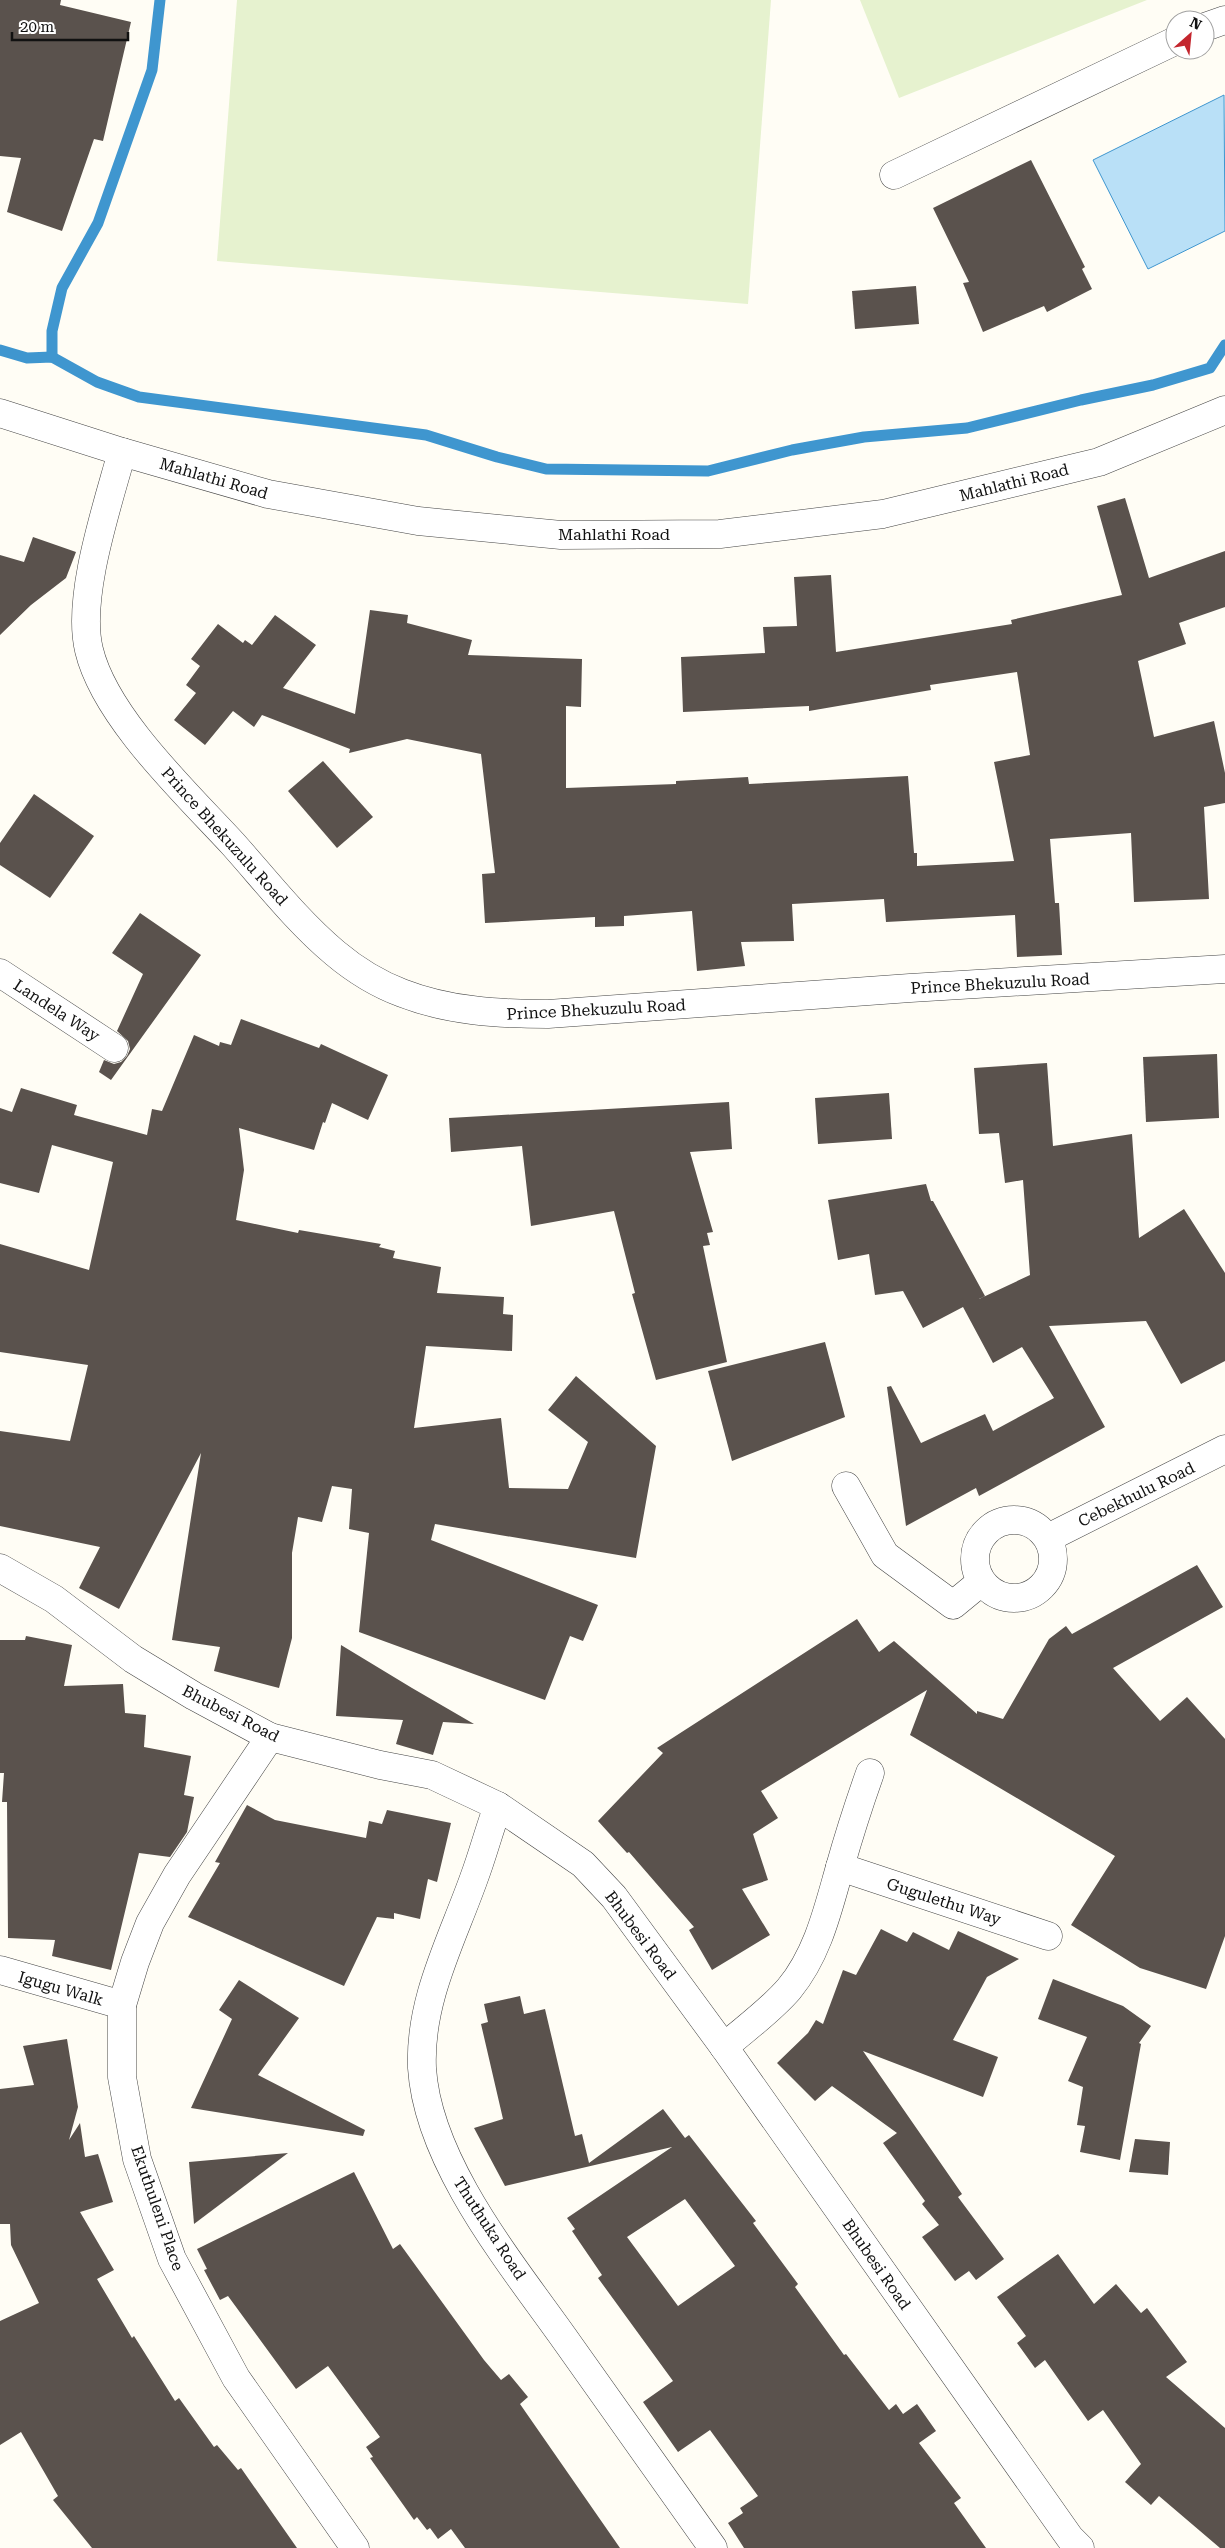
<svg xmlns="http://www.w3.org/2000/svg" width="1225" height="2548" font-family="'Roboto Serif',serif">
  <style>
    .pitch { fill: #e6f2cf }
    .water { fill: #b9e0f7; stroke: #3f96cf }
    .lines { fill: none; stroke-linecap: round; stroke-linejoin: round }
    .stream { stroke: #3f96cf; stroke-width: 11 }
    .building { fill: #5a524d; fill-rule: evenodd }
    .minor-casing { stroke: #444; stroke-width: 29 }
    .minor { stroke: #fff; stroke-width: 28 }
    .labels { text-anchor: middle; stroke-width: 5; stroke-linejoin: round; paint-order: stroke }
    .street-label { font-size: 16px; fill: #111; stroke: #fff }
  </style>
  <rect width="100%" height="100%" fill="#fffdf5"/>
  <g class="pitch">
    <path d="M237 0H771L748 304 217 261Z"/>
    <path d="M860 0H1147L899 98Z"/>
  </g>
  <path class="water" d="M1224 95 1225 231 1148 269 1093 160Z"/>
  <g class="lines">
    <g class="stream">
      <path d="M0 350 27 358 52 357 97 382 139 397 426 435 497 457 546 469 708 471 792 450 864 437 967 428 1081 400 1153 385 1210 368 1225 345"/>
      <path d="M52 357V331L62 288 98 223 152 70 160 0"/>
    </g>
  </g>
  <g class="building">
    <path d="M0 0H61L60 5 131 22 103 141 94 139 62 231 7 212 21 158 0 156Z"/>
    <path d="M1031 160 1085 267 1082 269 1092 289 1047 312 1044 306 983 332 963 283 969 282 933 208Z"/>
    <path d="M916 286 919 324 855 329 852 291Z"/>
    <path d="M1125 498 1149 578 1225 551V607L1179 623 1186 644 1138 661 1154 737 1214 721 1225 773V803L1204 807 1209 899 1134 902 1131 833 1050 839 1055 903H1059L1062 955 1017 957 1015 915 886 922 884 899 792 904 794 941 741 942 745 966 697 971 692 911 624 916V926L595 927V917L485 923 482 874 495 873 481 754 407 739 349 753 350 749 262 715 254 727 233 711 205 745 174 720 196 693 186 685 200 666 191 659 218 624 243 643 245 640 252 645 275 615 316 645 283 688 355 714 370 610 408 615 407 623 472 640 468 655 582 659 581 707 566 706V788L676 784V781L748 777 749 784 908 776 914 853H917V866L1014 861 994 762 1030 755 1017 672 930 685 931 690 809 711V706L683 712 681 657 765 653 763 627 797 626 794 577 831 575 836 652 1012 624 1011 620 1122 595 1097 506Z"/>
    <path d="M33 537 76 552 66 578 31 605 0 635V555L24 562Z"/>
    <path d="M323 761 373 817 337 848 288 791Z"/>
    <path d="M34 794 94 836 50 898 0 865V843Z"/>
    <path d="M140 913 201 955 111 1080 99 1072 104 1060 114 1064 121 1062 127 1056 130 1049 128 1041 117 1031 143 974 112 953Z"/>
    <path d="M241 1019 319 1048 321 1044 388 1075 368 1120 332 1103 325 1123 323 1122 314 1150 239 1128 244 1170 236 1220 298 1233 299 1230 381 1244 379 1247 395 1251 393 1258 441 1267 437 1293 504 1297 503 1314 513 1315 512 1351 426 1346 414 1428 501 1418 509 1488 568 1489 588 1442 548 1410 576 1376 656 1446 636 1558 435 1524 431 1540 598 1605 583 1641 570 1636 545 1700 359 1632 369 1533 349 1529 352 1489 332 1486 322 1522 298 1517 292 1553V1638L279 1688 214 1671 220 1647 172 1640 201 1453 119 1609 79 1588 100 1547 0 1526V1431L70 1441 88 1365 0 1352V1244L89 1270 113 1162 52 1145 39 1193 0 1183V1108L12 1112 21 1088 77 1105 74 1115 147 1135 152 1109 162 1111 194 1035 219 1046 220 1042 231 1045Z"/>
    <path d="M1217 1054 1219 1118 1146 1122 1143 1057Z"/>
    <path d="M1047 1063 1053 1146 1132 1134 1139 1238 1184 1209 1225 1273V1361L1181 1384 1146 1321 1049 1326 1105 1427 979 1496 976 1488 906 1526 887 1387 891 1386 921 1443 985 1414 993 1431 1054 1398 1022 1347 993 1363 963 1307 923 1328 903 1291 875 1295 869 1254 838 1260 828 1200 926 1184 931 1201H933L985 1296 979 1299 1030 1275 1023 1180 1005 1183 999 1133 979 1134 974 1068Z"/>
    <path d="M889 1093 892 1139 818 1144 815 1098Z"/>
    <path d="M729 1102 732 1149 690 1152 713 1232 707 1233 710 1245 703 1246 727 1362 656 1380 632 1294 635 1293 614 1211 531 1226 522 1146 451 1152 449 1118Z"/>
    <path d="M825 1342 845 1417 732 1461 708 1371Z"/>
    <path d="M1197 1565 1223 1607 1113 1668 1160 1721 1187 1697 1225 1739V1936L1206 1989 1140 1968 1071 1925 1115 1856 910 1735 927 1690 761 1791 778 1818 753 1834 768 1880 742 1889 770 1935 712 1970 689 1930 694 1927 629 1852 627 1853 598 1821 663 1753 657 1748 857 1619 879 1652 894 1641 977 1714V1711L1003 1719 1049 1639 1066 1626 1072 1634Z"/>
    <path d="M26 1636 72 1645 64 1686 123 1684 125 1713 146 1715 144 1747 191 1756 184 1795 194 1797 187 1832 170 1857 139 1853 111 1970 52 1956 55 1940 8 1938 7 1802H2L4 1773H0V1640H25Z"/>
    <path d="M341 1645 412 1688 474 1724 443 1722 433 1755 396 1744 403 1720 336 1716Z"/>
    <path d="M247 1805 275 1820 366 1838 369 1821 382 1824 387 1810 451 1823 437 1882 428 1879 420 1919 394 1913V1919L377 1917 344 1986 188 1917 220 1863 215 1862Z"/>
    <path d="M881 1929 907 1942 913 1932 949 1950 958 1931 1019 1959 987 1977 953 2040 998 2057 983 2097 863 2051 962 2194 958 2197 1004 2259 976 2280 969 2271 955 2281 922 2237 939 2225 922 2204 925 2201 883 2143 897 2133 832 2086 815 2101 777 2063 808 2033 816 2020 823 2024 843 1970 856 1975Z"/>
    <path d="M1053 1979 1123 2006 1151 2026 1139 2043 1141 2044 1120 2160 1080 2152 1085 2126 1077 2125 1083 2087 1068 2081 1087 2037 1038 2019Z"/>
    <path d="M239 1980 299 2018 258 2075 365 2130 363 2136 191 2108 232 2019 219 2010Z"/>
    <path d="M520 1996 524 2014 545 2009 575 2136 582 2134 589 2163 663 2109 685 2138 689 2135 756 2221 753 2223 798 2284 795 2287 844 2355 846 2354 889 2410 896 2404 903 2414 917 2404 936 2431 919 2443 961 2498 954 2503 986 2548H744L728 2523 743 2513 740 2508 758 2496 710 2430 678 2452 643 2402 673 2381 598 2278 602 2275 572 2231 575 2229 567 2218 672 2147 505 2186 474 2128 503 2119 481 2024 488 2022 484 2004ZM685 2199 735 2266 678 2306 627 2237Z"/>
    <path d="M67 2039 78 2107 69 2140 80 2123 85 2157 98 2154 113 2202 80 2212 114 2270 97 2279 132 2338 134 2336 175 2401 179 2398 214 2447 217 2445 238 2470 241 2468 297 2548H92L53 2500 58 2496 21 2432 0 2445V2321L39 2303 11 2245 10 2224H0V2089L34 2085 23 2046Z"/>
    <path d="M1135 2139 1170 2142 1168 2175 1129 2172Z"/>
    <path d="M288 2153 194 2224 189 2162Z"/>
    <path d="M354 2172 393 2249 400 2244 484 2360 501 2380 509 2374 528 2397 520 2404 620 2548H465L451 2529 438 2539 430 2528 427 2530 417 2517 414 2520 370 2458 373 2457 366 2447 380 2437 328 2366 296 2389 228 2296 220 2300 204 2270 207 2269 197 2249Z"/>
    <path d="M1058 2254 1094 2304 1116 2284 1141 2313 1147 2308 1187 2362 1166 2377 1225 2428V2548H1220L1159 2496 1151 2505 1125 2482 1141 2464 1103 2410 1088 2421 1045 2360 1035 2368 1017 2343 1026 2336 997 2297Z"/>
  </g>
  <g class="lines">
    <defs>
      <g id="minor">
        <path d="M1205 27 1225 20"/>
        <path d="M894 175 1175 41"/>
        <path d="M0 413 122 452 268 494 418 521 561 535 720 534 883 514 1099 462 1225 410"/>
        <path d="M122 452C108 504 76 597 89 650 105 717 186 793 233 844 266 881 297 921 335 953 354 969 378 984 402 993 448 1011 499 1014 548 1014L910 988 1225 969"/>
        <path d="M0 973 114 1048"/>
        <path d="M846 1486 885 1555 953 1605 981 1582"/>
        <circle cx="1014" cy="1559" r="39"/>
        <path d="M1048 1538 1225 1449"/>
        <path d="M0 1568 54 1599 133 1659 194 1696 270 1737 380 1765 432 1775 498 1806 583 1864 614 1897 724 2047 1070 2538 1080 2548"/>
        <path d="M270 1737 177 1875 150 1923 135 1962 122 2005V2077L137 2159 172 2259 236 2378 355 2548"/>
        <path d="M498 1806C489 1830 483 1854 474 1878 452 1940 419 2000 422 2068 428 2165 515 2268 569 2345 617 2412 665 2480 713 2548"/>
        <path d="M840 1867 1048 1936"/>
        <path d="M0 1970 122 2005"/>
        <path d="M724 2047C746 2028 770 2011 789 1989 818 1954 828 1909 840 1867 849 1835 859 1804 870 1773"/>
      </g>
    </defs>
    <use href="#minor" class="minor-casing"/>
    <use href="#minor" class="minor"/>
  </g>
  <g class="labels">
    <g class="street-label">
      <text transform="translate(214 478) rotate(16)" y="6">Mahlathi Road</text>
      <text transform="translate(1014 482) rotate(-14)" y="6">Mahlathi Road</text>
      <text x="614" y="540">Mahlathi Road</text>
      <text transform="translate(225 836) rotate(48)" y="6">Prince Bhekuzulu Road</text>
      <text transform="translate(1000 983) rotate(-3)" y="6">Prince Bhekuzulu Road</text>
      <text transform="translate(596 1009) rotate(-3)" y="6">Prince Bhekuzulu Road</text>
      <text transform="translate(57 1010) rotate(33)" y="6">Landela Way</text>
      <text transform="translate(1136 1494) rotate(-26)" y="6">Cebekhulu Road</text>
      <text transform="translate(231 1713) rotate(27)" y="6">Bhubesi Road</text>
      <text transform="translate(944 1901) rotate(18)" y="6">Gugulethu Way</text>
      <text transform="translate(641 1935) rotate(53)" y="6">Bhubesi Road</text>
      <text transform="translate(61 1988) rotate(16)" y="6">Igugu Walk</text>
      <text transform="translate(158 2208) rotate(71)" y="6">Ekuthuleni Place</text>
      <text transform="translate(490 2228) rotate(57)" y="6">Thuthuka Road</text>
      <text transform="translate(877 2264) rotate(55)" y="6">Bhubesi Road</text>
    </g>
  </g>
  <g transform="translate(1190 35) rotate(27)"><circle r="24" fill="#ffffff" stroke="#a0a0a0"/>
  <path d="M0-4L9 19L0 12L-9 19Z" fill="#c4262e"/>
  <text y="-8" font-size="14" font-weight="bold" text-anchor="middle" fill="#111111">N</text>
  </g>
  <path d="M12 32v8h116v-8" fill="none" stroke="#111111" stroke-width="2.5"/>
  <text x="20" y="32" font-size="15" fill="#111111" stroke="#ffffff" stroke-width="4" paint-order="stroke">20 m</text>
</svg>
